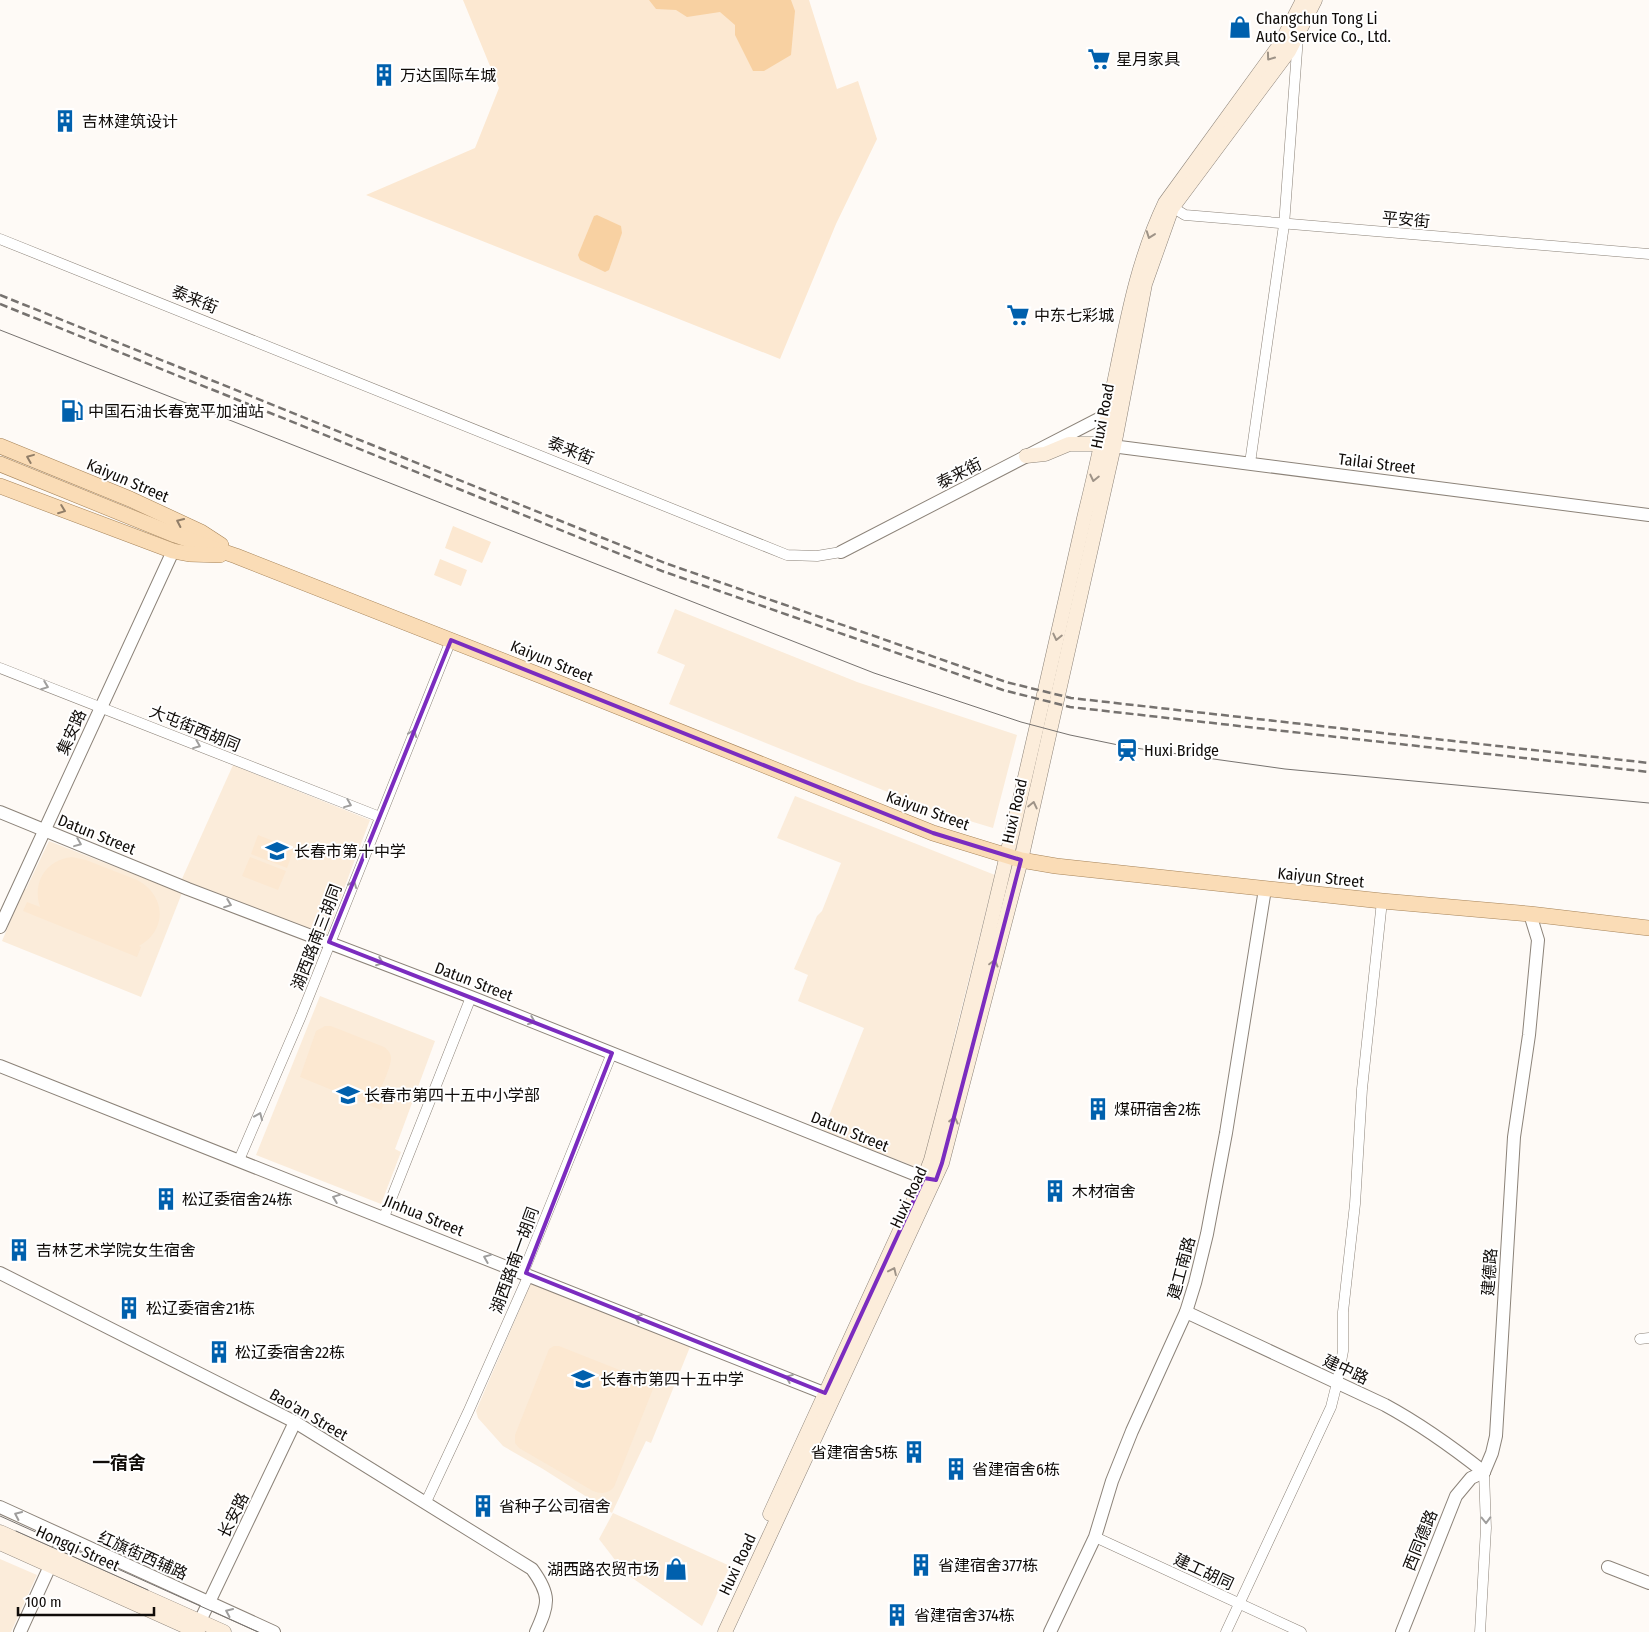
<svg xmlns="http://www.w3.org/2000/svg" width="1649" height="1632" font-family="'Fira Sans Condensed','Noto Sans SC',sans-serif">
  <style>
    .built { fill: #fbecda }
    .green { fill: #fce8d1 }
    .water { fill: #f8d1a2 }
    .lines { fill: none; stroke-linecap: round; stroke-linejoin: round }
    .minor-casing { stroke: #8c8379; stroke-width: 11 }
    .tertiary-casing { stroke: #8c8379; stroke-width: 14 }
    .secondary-casing { stroke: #8c8379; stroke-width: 15 }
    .primary-casing { stroke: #a6845a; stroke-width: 16 }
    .minor { stroke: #fff; stroke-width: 10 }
    .tertiary { stroke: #fff; stroke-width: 12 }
    .secondary { stroke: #fceddb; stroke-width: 14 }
    .primary { stroke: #fadcb6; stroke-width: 15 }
    .tram { stroke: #76726f; stroke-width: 1 }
    .rail { stroke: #76726f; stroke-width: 2.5; stroke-dasharray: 8 4; stroke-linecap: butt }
    .oneway { stroke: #9e9387 }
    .oneway2 { stroke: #917e68 }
    .oneway3 { stroke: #9f9e9d }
    .marked { fill: none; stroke: #7b2cbf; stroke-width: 4; stroke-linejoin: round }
    .labels { text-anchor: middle; stroke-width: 4; stroke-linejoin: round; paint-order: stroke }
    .poi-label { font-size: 16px; fill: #100c09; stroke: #fff; text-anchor: start }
    .street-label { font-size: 16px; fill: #100c09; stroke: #fff }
    .neighbourhood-label { font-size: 18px; font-weight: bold; fill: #100c09; stroke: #fff }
  </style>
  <rect width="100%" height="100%" fill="#fefaf6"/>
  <g class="built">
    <path d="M675 609 857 682 1017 735 993 828 930 809 669 704 685 665 657 653Z"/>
    <path d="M233 765 370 820 326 936 181 881Z"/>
    <path d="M795 796 995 875 955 1034 944 1087 925 1159 921 1166 916 1167 823 1131 864 1028 798 1001 808 975 794 969 817 916 822 911 841 863 777 838Z"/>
    <path d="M49 841 182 893 141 997 2 941 24 889H26Z"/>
    <path d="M320 996 435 1041 395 1149 401 1152 381 1204 256 1155Z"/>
    <path d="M531 1283 690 1347 651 1443 646 1441 612 1513 543 1469 503 1446 478 1418 476 1411Z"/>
    <path d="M613 1513 730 1566 702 1626 625 1573 599 1539Z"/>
    <path d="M0 1559 37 1575 11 1632H0Z"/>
  </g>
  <g class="green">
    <path d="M463 0H809L837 89 858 81 877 139 836 224 780 359 366 195 475 148 499 88Z"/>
    <path d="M453 526 491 542 482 563 445 548Z"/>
    <path d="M440 559 467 570 461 586 434 575Z"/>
    <path d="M258 835 294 849 287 868 251 854Z"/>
    <path d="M72 857 86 860 137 880C166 895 168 930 139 946L141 947 137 957 23 911 27 902 40 907C32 882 46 860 72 857Z"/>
    <path d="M250 857 286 871 278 890 242 876Z"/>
    <path d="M325 1026H331L384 1047C388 1050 390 1052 391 1057 392 1066 379 1093 374 1100L384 1104 381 1110 300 1077 316 1031Z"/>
    <path d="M554 1346H559L655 1384 614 1487C608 1494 601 1494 593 1491L519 1448 515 1443V1435L549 1349Z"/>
  </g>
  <g class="water">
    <path d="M649 0H791L795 11 791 55 764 71H753L735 35V25L720 12 687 17 676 10 656 9Z"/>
    <path d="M597 215 621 226 622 233 609 270 605 272 580 260 578 255 594 216Z"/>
  </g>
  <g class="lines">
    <defs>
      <g id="minor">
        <path d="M1167 204 1185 215 1649 254"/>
        <path d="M0 239 787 555 817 556 841 552"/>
        <path d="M1250 463 1284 225 1298 37"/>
        <path d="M0 668 380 817"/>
        <path d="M239 1160 301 1016 451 640"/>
        <path d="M384 1217 471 997"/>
        <path d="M1640 1339 1649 1338"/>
        <path d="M426 1502 469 1410 527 1279 525 1268 612 1053"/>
        <path d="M1095 1537 1301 1632"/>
        <path d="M1226 1632 1331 1407 1337 1383 1343 1351V1312L1355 1204 1362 1089 1382 901"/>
        <path d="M1480 1632 1486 1528 1484 1472"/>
      </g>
      <g id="tertiary">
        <path d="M1104 445 1649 515"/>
        <path d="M841 552 1114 411"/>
        <path d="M0 812 188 889 471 997 924 1178 932 1180"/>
        <path d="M0 927 173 551"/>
        <path d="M0 1066 834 1397"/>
        <path d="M0 1273 295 1422 532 1569C551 1595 549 1604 536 1632"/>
        <path d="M1186 1312 1385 1405C1422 1425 1451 1446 1484 1472"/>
        <path d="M1484 1472 1492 1453 1496 1436 1514 1137 1529 1035 1538 940 1530 914"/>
        <path d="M0 1507 274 1632"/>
        <path d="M1608 1567 1649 1583"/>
        <path d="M200 1621 295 1422"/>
        <path d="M20 1632 50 1566 65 1537"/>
        <path d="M1050 1632 1095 1537 1112 1481 1132 1431 1186 1312 1195 1283 1207 1234 1226 1133 1265 889"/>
        <path d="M1402 1632 1456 1496 1471 1478 1484 1472"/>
      </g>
      <g id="secondary">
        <path d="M1026 456 1045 454 1069 444H1102"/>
        <path d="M770 1514 924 1178 931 1160C988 946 1036 730 1085 514 1097 466 1107 418 1117 369 1129 310 1139 258 1165 203L1281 43 1303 0"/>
        <path d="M0 1532 224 1632"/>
        <path d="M0 1543 198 1632"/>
        <path d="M725 1632 942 1163 1021 860 1114 446 1145 284 1172 208 1289 51 1315 0"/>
      </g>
      <g id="primary">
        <path d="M0 446 130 499 201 532 221 545"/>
        <path d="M0 464 175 535 236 556 539 675 933 833 1021 860 1056 866 1382 901 1530 914 1649 928"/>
        <path d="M0 486 173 551 189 554 220 555"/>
      </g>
    </defs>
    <use href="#minor" class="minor-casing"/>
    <use href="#tertiary" class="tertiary-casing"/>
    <use href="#secondary" class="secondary-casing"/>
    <use href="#primary" class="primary-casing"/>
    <use href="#minor" class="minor"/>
    <use href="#tertiary" class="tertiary"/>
    <use href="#secondary" class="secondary"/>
    <use href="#primary" class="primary"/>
    <g class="tram">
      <path d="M0 330 874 673 1021 722 1070 735 1128 747 1285 769 1649 803"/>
      <path d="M0 1516 258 1632"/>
      <path d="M16 1531 148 1590"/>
    </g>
    <g class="rail">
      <path d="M0 295 665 563 1006 682 1071 698 1649 763"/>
      <path d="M0 304 662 571 1003 690 1070 707 1649 772"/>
    </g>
  </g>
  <defs><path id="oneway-chevron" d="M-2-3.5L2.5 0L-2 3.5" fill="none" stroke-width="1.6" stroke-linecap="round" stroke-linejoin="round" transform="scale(1.25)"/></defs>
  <g class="oneway">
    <use href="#oneway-chevron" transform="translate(1270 57) rotate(126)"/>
    <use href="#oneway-chevron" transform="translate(1150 235) rotate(110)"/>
    <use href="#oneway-chevron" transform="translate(1094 478) rotate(103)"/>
    <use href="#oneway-chevron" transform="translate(1057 637) rotate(103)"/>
    <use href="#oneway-chevron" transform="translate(1033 805) rotate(-77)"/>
    <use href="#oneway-chevron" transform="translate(994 963) rotate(-75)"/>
    <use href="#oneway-chevron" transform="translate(954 1120) rotate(-76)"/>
    <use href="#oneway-chevron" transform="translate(893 1271) rotate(-65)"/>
  </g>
  <g class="oneway2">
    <use href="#oneway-chevron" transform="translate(30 458) rotate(-158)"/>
    <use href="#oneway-chevron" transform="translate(62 510) rotate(21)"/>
    <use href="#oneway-chevron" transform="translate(180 522) rotate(-155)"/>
  </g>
  <g class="oneway3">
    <use href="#oneway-chevron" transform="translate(45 686) rotate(21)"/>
    <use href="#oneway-chevron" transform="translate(413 733) rotate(-68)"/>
    <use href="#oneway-chevron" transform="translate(197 745) rotate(22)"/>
    <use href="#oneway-chevron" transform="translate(348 804) rotate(22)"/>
    <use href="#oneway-chevron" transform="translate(78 843) rotate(22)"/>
    <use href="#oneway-chevron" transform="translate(353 884) rotate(-68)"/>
    <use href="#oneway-chevron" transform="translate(228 904) rotate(21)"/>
    <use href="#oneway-chevron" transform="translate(380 962) rotate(21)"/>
    <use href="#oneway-chevron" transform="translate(532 1021) rotate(22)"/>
    <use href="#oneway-chevron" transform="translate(259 1116) rotate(-67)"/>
    <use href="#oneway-chevron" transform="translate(336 1198) rotate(-159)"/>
    <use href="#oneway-chevron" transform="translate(487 1258) rotate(-158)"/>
    <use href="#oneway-chevron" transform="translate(638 1318) rotate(-158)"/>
    <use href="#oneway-chevron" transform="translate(789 1378) rotate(-158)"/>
    <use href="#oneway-chevron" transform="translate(18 1515) rotate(-155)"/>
    <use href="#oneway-chevron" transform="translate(1486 1520) rotate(89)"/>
    <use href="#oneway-chevron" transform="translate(229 1612) rotate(-156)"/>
  </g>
  <path class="marked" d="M451 640 933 833 1021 860 942 1163 936 1180 924 1178 825 1393 526 1273 612 1053 329 942Z"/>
  <defs>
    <symbol id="shop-bare" viewBox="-9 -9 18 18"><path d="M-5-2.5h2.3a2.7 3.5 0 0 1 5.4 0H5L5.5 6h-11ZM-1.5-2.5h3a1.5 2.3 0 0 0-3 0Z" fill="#0060ad" stroke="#fff" stroke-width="2.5" paint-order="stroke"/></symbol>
    <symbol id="supermarket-bare" viewBox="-9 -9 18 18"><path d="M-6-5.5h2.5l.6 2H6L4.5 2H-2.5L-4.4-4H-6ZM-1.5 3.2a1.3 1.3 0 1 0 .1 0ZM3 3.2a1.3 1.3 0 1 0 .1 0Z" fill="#0060ad" stroke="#fff" stroke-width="2.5" paint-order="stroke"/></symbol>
    <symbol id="building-bare" viewBox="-9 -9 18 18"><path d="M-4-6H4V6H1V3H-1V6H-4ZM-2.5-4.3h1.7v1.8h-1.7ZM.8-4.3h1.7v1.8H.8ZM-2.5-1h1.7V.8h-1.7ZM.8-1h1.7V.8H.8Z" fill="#0060ad" stroke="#fff" stroke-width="2.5" paint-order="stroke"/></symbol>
    <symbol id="fuel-bare" viewBox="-9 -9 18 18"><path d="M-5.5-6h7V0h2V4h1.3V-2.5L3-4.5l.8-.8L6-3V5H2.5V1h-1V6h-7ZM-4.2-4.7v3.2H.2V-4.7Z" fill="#0060ad" stroke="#fff" stroke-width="2.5" paint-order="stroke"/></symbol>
    <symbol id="station-bare" viewBox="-9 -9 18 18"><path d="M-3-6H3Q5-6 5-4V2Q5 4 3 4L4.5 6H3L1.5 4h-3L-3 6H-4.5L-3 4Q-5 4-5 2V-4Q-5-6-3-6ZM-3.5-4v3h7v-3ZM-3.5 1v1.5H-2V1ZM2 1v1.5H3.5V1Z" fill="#0060ad" stroke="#fff" stroke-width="2.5" paint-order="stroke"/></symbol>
    <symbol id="school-bare" viewBox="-9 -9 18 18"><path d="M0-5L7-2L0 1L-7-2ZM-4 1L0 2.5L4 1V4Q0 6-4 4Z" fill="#0060ad" stroke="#fff" stroke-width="2.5" paint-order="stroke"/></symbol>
  </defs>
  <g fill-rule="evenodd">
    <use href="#shop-bare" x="1224" y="11" width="32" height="32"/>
    <use href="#supermarket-bare" x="1083" y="43" width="32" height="32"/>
    <use href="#building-bare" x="368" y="59" width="32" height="32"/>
    <use href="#building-bare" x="49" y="105" width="32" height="32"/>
    <use href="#supermarket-bare" x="1002" y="299" width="32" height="32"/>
    <use href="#fuel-bare" x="56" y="395" width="32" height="32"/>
    <use href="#station-bare" x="1111" y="734" width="32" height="32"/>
    <use href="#school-bare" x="261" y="835" width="32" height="32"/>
    <use href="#school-bare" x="332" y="1079" width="32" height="32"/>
    <use href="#building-bare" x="1082" y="1093" width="32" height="32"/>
    <use href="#building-bare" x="1039" y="1175" width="32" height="32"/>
    <use href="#building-bare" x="150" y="1183" width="32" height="32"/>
    <use href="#building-bare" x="3" y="1234" width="32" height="32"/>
    <use href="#building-bare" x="113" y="1292" width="32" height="32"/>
    <use href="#building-bare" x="203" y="1336" width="32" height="32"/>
    <use href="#school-bare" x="567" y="1363" width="32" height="32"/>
    <use href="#building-bare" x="898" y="1436" width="32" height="32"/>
    <use href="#building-bare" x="940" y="1453" width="32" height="32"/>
    <use href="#building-bare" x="467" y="1490" width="32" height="32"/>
    <use href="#building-bare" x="905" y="1549" width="32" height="32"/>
    <use href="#shop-bare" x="660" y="1553" width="32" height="32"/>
    <use href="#building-bare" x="881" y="1599" width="32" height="32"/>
  </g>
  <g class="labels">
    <g class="poi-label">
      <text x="1256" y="24">Changchun Tong Li<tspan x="1256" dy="18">Auto Service Co., Ltd.</tspan></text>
      <text x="1116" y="65">星月家具</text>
      <text x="400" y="81">万达国际车城</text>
      <text x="82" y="127">吉林建筑设计</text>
      <text x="1034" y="321">中东七彩城</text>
      <text x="88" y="417">中国石油长春宽平加油站</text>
      <text x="1144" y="756">Huxi Bridge</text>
      <text x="294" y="857">长春市第十中学</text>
      <text x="364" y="1101">长春市第四十五中小学部</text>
      <text x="1114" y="1115">煤研宿舍2栋</text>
      <text x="1072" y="1197">木材宿舍</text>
      <text x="182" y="1205">松辽委宿舍24栋</text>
      <text x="36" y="1256">吉林艺术学院女生宿舍</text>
      <text x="146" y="1314">松辽委宿舍21栋</text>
      <text x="235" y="1358">松辽委宿舍22栋</text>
      <text x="600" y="1385">长春市第四十五中学</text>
      <text x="898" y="1458" text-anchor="end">省建宿舍5栋</text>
      <text x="972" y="1475">省建宿舍6栋</text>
      <text x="499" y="1512">省种子公司宿舍</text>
      <text x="938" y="1571">省建宿舍377栋</text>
      <text x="659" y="1575" text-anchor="end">湖西路农贸市场</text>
      <text x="914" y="1621">省建宿舍374栋</text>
    </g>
    <g class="street-label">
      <text transform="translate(1406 219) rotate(5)" y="6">平安街</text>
      <text transform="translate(195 299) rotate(22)" y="6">泰来街</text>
      <text transform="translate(1102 416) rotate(-79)" y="6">Huxi Road</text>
      <text transform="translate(571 450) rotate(22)" y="6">泰来街</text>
      <text transform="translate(1377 463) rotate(7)" y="6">Tailai Street</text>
      <text transform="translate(959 473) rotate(-27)" y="6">泰来街</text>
      <text transform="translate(128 480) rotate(23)" y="6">Kaiyun Street</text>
      <text transform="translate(552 661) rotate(22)" y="6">Kaiyun Street</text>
      <text transform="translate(195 728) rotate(22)" y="6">大屯街西胡同</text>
      <text transform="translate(71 732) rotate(-66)" y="6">集安路</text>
      <text transform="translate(928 810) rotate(20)" y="6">Kaiyun Street</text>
      <text transform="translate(1014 811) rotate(-77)" y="6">Huxi Road</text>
      <text transform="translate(97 834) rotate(22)" y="6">Datun Street</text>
      <text transform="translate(1321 877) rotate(6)" y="6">Kaiyun Street</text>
      <text transform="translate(316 937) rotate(-69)" y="6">湖西路南三胡同</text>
      <text transform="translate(474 981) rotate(21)" y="6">Datun Street</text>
      <text transform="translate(850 1131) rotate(22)" y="6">Datun Street</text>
      <text transform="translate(908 1197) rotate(-65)" y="6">Huxi Road</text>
      <text transform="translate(424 1215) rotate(22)" y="6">JInhua Street</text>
      <text transform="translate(514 1260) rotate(-70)" y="6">湖西路南一胡同</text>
      <text transform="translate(1181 1268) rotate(-75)" y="6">建工南路</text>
      <text transform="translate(1489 1272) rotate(-86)" y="6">建德路</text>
      <text transform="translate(1346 1369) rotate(25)" y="6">建中路</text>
      <text transform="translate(309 1414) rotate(30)" y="6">Bao'an Street</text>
      <text transform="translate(233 1515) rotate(-64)" y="6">长安路</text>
      <text transform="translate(1420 1540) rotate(-68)" y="6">西同德路</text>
      <text transform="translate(78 1548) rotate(24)" y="6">Hongqi Street</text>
      <text transform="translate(143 1555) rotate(24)" y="6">红旗街西辅路</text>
      <text transform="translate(737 1564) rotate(-65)" y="6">Huxi Road</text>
      <text transform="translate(1204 1571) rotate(25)" y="6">建工胡同</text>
    </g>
    <g class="neighbourhood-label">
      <text x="119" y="1469">一宿舍</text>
    </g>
  </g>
  <path d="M18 1607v8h136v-8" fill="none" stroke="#100c09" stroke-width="2.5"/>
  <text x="25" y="1607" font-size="15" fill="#100c09" stroke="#ffffff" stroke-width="4" paint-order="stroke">100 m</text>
</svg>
